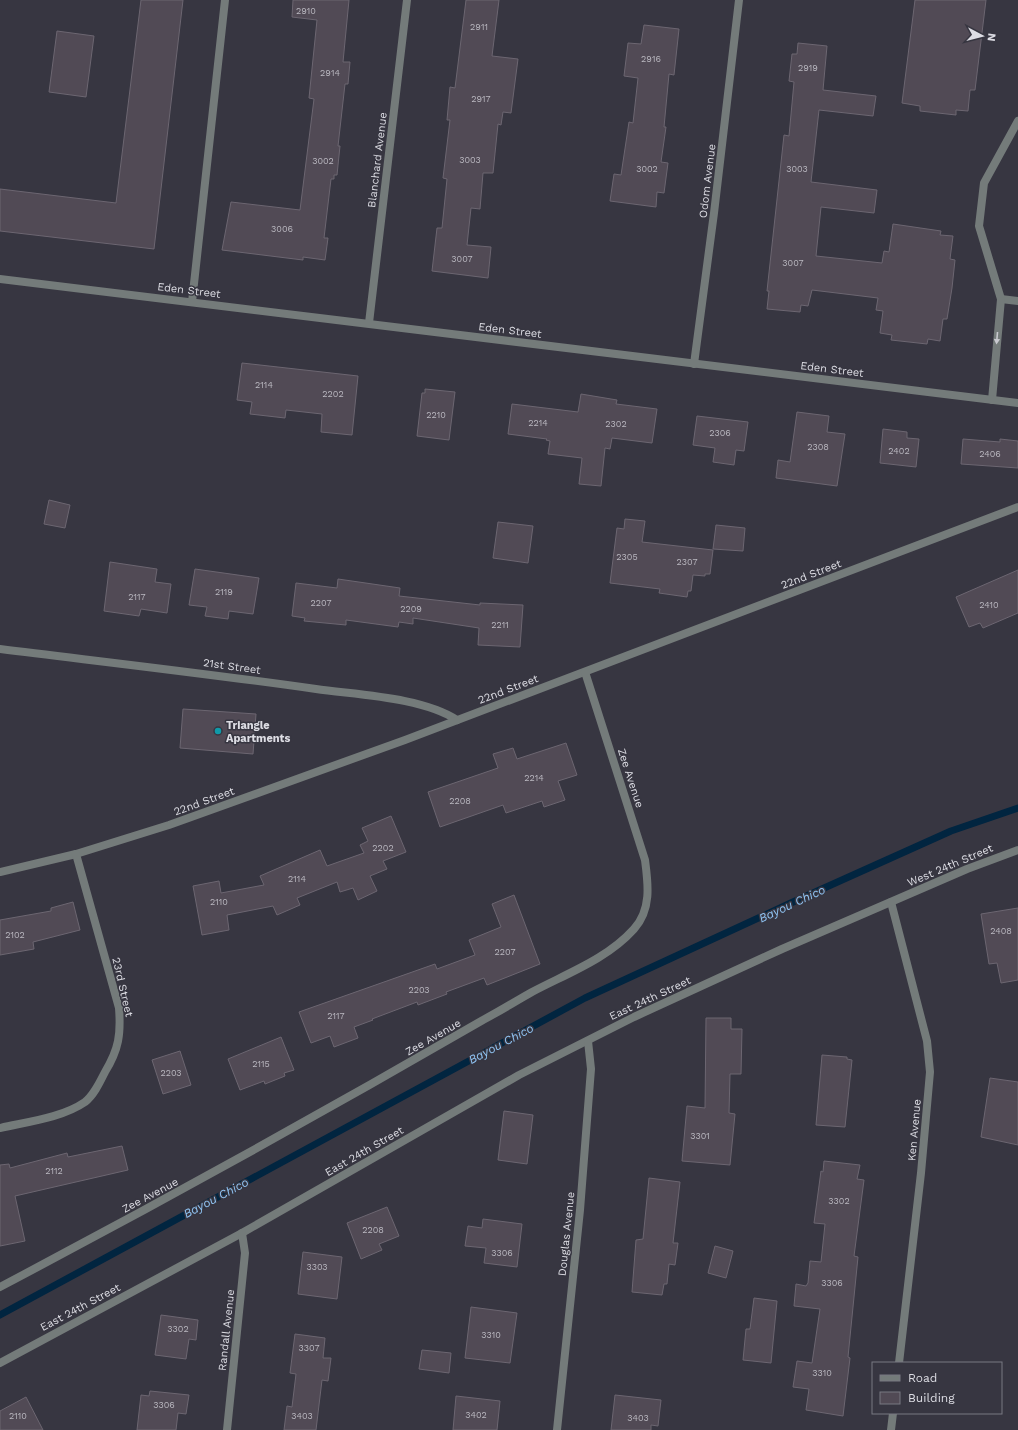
<svg xmlns="http://www.w3.org/2000/svg" width="1018" height="1430" font-family="'Work Sans',sans-serif">
  <style>
    .lines { fill: none; stroke-linecap: round; stroke-linejoin: round }
    .stream { stroke: #012540; stroke-width: 7 }
    .building { fill: #514a55; stroke: #6c6671 }
    .minor { stroke: #747b7a; stroke-width: 8 }
    .tertiary { stroke: #747b7a; stroke-width: 8 }
    .oneway { fill: #c8c9cf }
    .culture-dot { fill: #0f9aa8; stroke: #373641; stroke-width: 1.5 }
    .labels { text-anchor: middle; stroke-width: 3; stroke-linejoin: round; paint-order: stroke }
    .number-label { font-size: 9px; fill: #bab8c0 }
    .street-label { font-size: 11px; fill: #dddde4; stroke: #373641 }
    .poi-label { font-size: 11px; font-weight: bold; fill: #dddde4; stroke: #373641; text-anchor: start }
    .water-label { font-size: 12px; font-style: italic; fill: #91c6f6; stroke: #373641 }
  </style>
  <rect width="100%" height="100%" fill="#373641"/>
  <g class="lines">
    <path class="stream" d="M0 1315 585 998 793 902 951 831 1018 808"/>
  </g>
  <g class="building">
    <path d="M141 0H183L154 249 0 231V189L116 203Z"/>
    <path d="M293 0H349L343 62H350L348 84H345L338 146H340L337 175H334V179H331L324 238H328L325 260 303 257V260L222 250 231 202 300 210 314 99 309 98 317 20 292 17Z"/>
    <path d="M466 0H499L492 56 518 59 511 113 503 112 501 125 498 124 493 173H483L480 209 471 208 467 245 491 247 488 278 432 271 437 228H442L447 179 443 178 450 120H447L450 87 455 88Z"/>
    <path d="M915 0H986L975 90H970L968 111 956 110V115L920 111V106L902 103Z"/>
    <path d="M644 25 679 29 674 75 669 74 664 127H666L661 162 668 163 664 193 657 192 656 207 610 201 614 174 621 175 629 122 633 123 638 78 624 76 628 43 641 44Z"/>
    <path d="M57 31 94 36 86 97 49 92Z"/>
    <path d="M798 43 827 46 823 90 876 96 873 116 819 110 811 182 877 190 874 213 821 207 816 256 882 263 884 251 889 252 893 224 941 231 940 235 953 236 950 259 955 260 952 288 947 319H943L940 341 928 339 927 344 891 340 892 335 880 333 883 311 876 310 878 298 812 290 808 306 801 305 800 312 767 309 769 291H767L784 135 789 136 794 82 789 81 792 54H797Z"/>
    <path d="M242 363 358 376 352 435 321 432 322 414 286 410 285 418 250 414 252 402 237 400Z"/>
    <path d="M425 389 455 392 449 440 417 436 422 393H425Z"/>
    <path d="M581 394 617 400 616 404 657 409 652 443 612 438 610 449 605 448 601 486 579 484 582 458 548 454 550 441 546 440 547 439 508 434 512 404 578 412Z"/>
    <path d="M797 412 829 416 827 432 845 434 837 486 776 478 778 460 790 462Z"/>
    <path d="M697 416 748 422 744 451 736 450 734 465 713 462 715 448 693 445Z"/>
    <path d="M883 429 907 432V438L919 439 916 467 880 463Z"/>
    <path d="M963 439 1000 442V439L1018 441V468L961 464Z"/>
    <path d="M49 500 70 505 65 528 44 524Z"/>
    <path d="M625 519 645 521 642 542 713 550 710 574H705V576L693 575 691 591H688L687 597 659 593 660 589 610 583 617 528 624 529Z"/>
    <path d="M498 522 533 526 528 563 493 558Z"/>
    <path d="M716 525 745 528 743 551 713 549Z"/>
    <path d="M110 562 157 569 155 582 171 584 167 613 141 609 139 616 104 611Z"/>
    <path d="M195 569 259 578 253 614 229 611 228 619 205 616 207 607 189 605Z"/>
    <path d="M1018 570V613L983 628 980 623 969 627 956 597Z"/>
    <path d="M338 579 400 588 399 596 480 605V603L523 605 520 647 478 645 479 628 413 618V624L399 622 398 627 346 620V625L304 621 305 618 292 616 296 583 337 588Z"/>
    <path d="M183 709 256 714 253 754 180 748Z"/>
    <path d="M566 743 577 775 558 781 565 800 544 807 542 801 506 813 503 805 440 827 428 792 498 768 493 754 513 748 517 759Z"/>
    <path d="M391 816 406 852 383 861 387 869 370 876 377 891 358 900 353 888 340 892 337 882 297 898 300 905 277 915 273 906 227 915 229 930 202 935 193 886 219 881 221 893 264 885 260 876 320 850 327 866 364 853 360 845 368 841 362 828Z"/>
    <path d="M514 895 540 964 487 985 484 978 446 992 447 994 418 1005 417 1002 372 1019 373 1020 354 1027 358 1038 334 1047 330 1036 311 1043 299 1012 435 964 437 969 475 955 469 940 501 927 492 904Z"/>
    <path d="M73 902 80 930 33 942 34 949 0 955V920L51 911V908Z"/>
    <path d="M1018 908V980L1001 983 997 963 989 964 981 914Z"/>
    <path d="M706 1018H731V1029H742L741 1074H730L729 1113 735 1114 730 1165 682 1161 687 1106 705 1108Z"/>
    <path d="M281 1037 294 1070 284 1073 285 1076 265 1084 264 1081 240 1090 228 1059Z"/>
    <path d="M180 1051 191 1085 163 1094 152 1060Z"/>
    <path d="M822 1055 847 1057V1059L852 1060 845 1127 816 1125Z"/>
    <path d="M990 1078 1018 1082V1145L981 1137Z"/>
    <path d="M504 1111 533 1115 527 1164 498 1160Z"/>
    <path d="M122 1146 128 1170 15 1196 25 1241 0 1246V1165L9 1164 10 1168 67 1153 68 1157Z"/>
    <path d="M824 1161 860 1165 857 1179 864 1180 854 1256 858 1257 848 1357 850 1358 843 1416 806 1410 809 1389 793 1387 797 1361 812 1363 820 1309 794 1306 796 1284 806 1286 808 1283 810 1261 821 1262 825 1224 814 1223 821 1171 823 1172Z"/>
    <path d="M649 1178 680 1182 673 1243H678L675 1265 669 1264 667 1284H664L662 1295 632 1292 636 1240 643 1239Z"/>
    <path d="M387 1207 399 1236 379 1244 382 1250 361 1259 347 1223Z"/>
    <path d="M483 1219 522 1224 517 1267 484 1263 486 1248 465 1246 468 1226 482 1228Z"/>
    <path d="M715 1246 733 1251 726 1278 708 1273Z"/>
    <path d="M303 1252 342 1257 337 1299 298 1294Z"/>
    <path d="M754 1298 777 1301 771 1363 743 1360 746 1329H750Z"/>
    <path d="M471 1307 517 1313 510 1363 465 1358Z"/>
    <path d="M161 1315 198 1320 196 1340 189 1339 186 1359 155 1355Z"/>
    <path d="M295 1334 325 1338 323 1358H331L328 1381 322 1380 316 1430H284L287 1406 292 1407 296 1374 290 1373Z"/>
    <path d="M422 1350 451 1353 449 1373 419 1369Z"/>
    <path d="M150 1391 189 1395 186 1414 178 1413 176 1430H137L141 1395 149 1396Z"/>
    <path d="M615 1395 661 1400 658 1426 651 1425V1430H611Z"/>
    <path d="M456 1396 500 1401 497 1430H453Z"/>
    <path d="M26 1397 43 1430H0V1411Z"/>
  </g>
  <g class="lines">
    <g class="minor">
      <path d="M1001 299 1018 301"/>
      <path d="M192 302 225 0"/>
      <path d="M369 323 407 0"/>
      <path d="M694 364 714 213 739 0"/>
      <path d="M992 400 1001 299 979 226 984 183 1018 121"/>
      <path d="M0 649C105 662 211 674 316 689 357 695 422 697 457 720"/>
      <path d="M0 872 76 854 169 825 405 740 1018 507"/>
      <path d="M891 902 927 1041 930 1072 921 1173 899 1363"/>
      <path d="M0 1128C26 1122 62 1118 85 1102 94 1095 100 1082 105 1072 119 1049 121 1034 119 1008L76 854"/>
      <path d="M0 1287C163 1201 324 1112 483 1020 500 1011 516 1001 532 992 568 973 607 959 634 929 652 909 648 883 645 860L585 672"/>
      <path d="M0 1363 242 1233 519 1075 634 1017 782 949 967 869 1018 850"/>
      <path d="M227 1430 245 1253 242 1233"/>
      <path d="M557 1430 580 1210 591 1069 588 1041"/>
      <path d="M891 1430 893 1413"/>
    </g>
    <path class="tertiary" d="M0 279 1018 403"/>
  </g>
  <defs><path id="oneway-solid" d="M-6-.8H1V-3.2L6.5 0L1 3.2V.8H-6Z"/></defs>
  <use class="oneway" href="#oneway-solid" transform="translate(997 338) rotate(95)"/>
  <circle class="culture-dot" cx="218" cy="731" r="4"/>
  <g class="labels">
    <g class="number-label">
      <text x="306" y="14">2910</text>
      <text x="479" y="30">2911</text>
      <text x="651" y="62">2916</text>
      <text x="808" y="71">2919</text>
      <text x="330" y="76">2914</text>
      <text x="481" y="102">2917</text>
      <text x="470" y="163">3003</text>
      <text x="323" y="164">3002</text>
      <text x="647" y="172">3002</text>
      <text x="797" y="172">3003</text>
      <text x="282" y="232">3006</text>
      <text x="462" y="262">3007</text>
      <text x="793" y="266">3007</text>
      <text x="264" y="388">2114</text>
      <text x="333" y="397">2202</text>
      <text x="436" y="418">2210</text>
      <text x="538" y="426">2214</text>
      <text x="616" y="427">2302</text>
      <text x="720" y="436">2306</text>
      <text x="818" y="450">2308</text>
      <text x="899" y="454">2402</text>
      <text x="990" y="457">2406</text>
      <text x="627" y="560">2305</text>
      <text x="687" y="565">2307</text>
      <text x="224" y="595">2119</text>
      <text x="137" y="600">2117</text>
      <text x="321" y="606">2207</text>
      <text x="989" y="608">2410</text>
      <text x="411" y="612">2209</text>
      <text x="500" y="628">2211</text>
      <text x="534" y="781">2214</text>
      <text x="460" y="804">2208</text>
      <text x="383" y="851">2202</text>
      <text x="297" y="882">2114</text>
      <text x="219" y="905">2110</text>
      <text x="1001" y="934">2408</text>
      <text x="15" y="938">2102</text>
      <text x="505" y="955">2207</text>
      <text x="419" y="993">2203</text>
      <text x="336" y="1019">2117</text>
      <text x="261" y="1067">2115</text>
      <text x="171" y="1076">2203</text>
      <text x="700" y="1139">3301</text>
      <text x="54" y="1174">2112</text>
      <text x="839" y="1204">3302</text>
      <text x="373" y="1233">2208</text>
      <text x="502" y="1256">3306</text>
      <text x="317" y="1270">3303</text>
      <text x="832" y="1286">3306</text>
      <text x="178" y="1332">3302</text>
      <text x="491" y="1338">3310</text>
      <text x="309" y="1351">3307</text>
      <text x="822" y="1376">3310</text>
      <text x="164" y="1408">3306</text>
      <text x="476" y="1418">3402</text>
      <text x="18" y="1419">2110</text>
      <text x="302" y="1419">3403</text>
      <text x="638" y="1421">3403</text>
    </g>
    <g class="street-label">
      <text transform="translate(377 160) rotate(-83)" y="4">Blanchard Avenue</text>
      <text transform="translate(707 181) rotate(-83)" y="4">Odom Avenue</text>
      <text transform="translate(189 290) rotate(7)" y="4">Eden Street</text>
      <text transform="translate(510 330) rotate(7)" y="4">Eden Street</text>
      <text transform="translate(832 369) rotate(7)" y="4">Eden Street</text>
      <text transform="translate(811 574) rotate(-21)" y="4">22nd Street</text>
      <text transform="translate(232 666) rotate(8)" y="4">21st Street</text>
      <text transform="translate(508 689) rotate(-21)" y="4">22nd Street</text>
      <text transform="translate(631 778) rotate(72)" y="4">Zee Avenue</text>
      <text transform="translate(204 801) rotate(-20)" y="4">22nd Street</text>
      <text transform="translate(950 865) rotate(-23)" y="4">West 24th Street</text>
      <text transform="translate(123 987) rotate(77)" y="4">23rd Street</text>
      <text transform="translate(650 998) rotate(-25)" y="4">East 24th Street</text>
      <text transform="translate(433 1037) rotate(-30)" y="4">Zee Avenue</text>
      <text transform="translate(914 1130) rotate(-85)" y="4">Ken Avenue</text>
      <text transform="translate(364 1151) rotate(-30)" y="4">East 24th Street</text>
      <text transform="translate(150 1195) rotate(-28)" y="4">Zee Avenue</text>
      <text transform="translate(566 1234) rotate(-84)" y="4">Douglas Avenue</text>
      <text transform="translate(80 1307) rotate(-28)" y="4">East 24th Street</text>
      <text transform="translate(226 1330) rotate(-84)" y="4">Randall Avenue</text>
    </g>
    <g class="poi-label">
      <text x="226" y="729">Triangle<tspan x="226" dy="13">Apartments</tspan></text>
    </g>
    <g class="water-label">
      <text transform="translate(792 904) rotate(-25)" y="4">Bayou Chico</text>
      <text transform="translate(501 1044) rotate(-28)" y="4">Bayou Chico</text>
      <text transform="translate(216 1198) rotate(-28)" y="4">Bayou Chico</text>
    </g>
  </g>
  <rect x="872" y="1362" width="130" height="52" fill="#373641" stroke="#797982"/>
  <rect x="880" y="1375" width="20" height="6" fill="#747b7a" stroke="#797982"/>
  <text x="908" y="1382" font-size="12" fill="#dddde4">Road</text>
  <rect x="880" y="1392" width="20" height="12" fill="#514a55" stroke="#797982"/>
  <text x="908" y="1402" font-size="12" fill="#dddde4">Building</text>
  <g transform="translate(982 36) rotate(97)" stroke="#373641" stroke-width="3" paint-order="stroke">
  <path d="M0-3L7 15L0 10L-7 15Z" fill="#dddde4"/>
  <text y="-6" font-size="11" font-weight="bold" text-anchor="middle" fill="#dddde4">N</text>
  </g>
</svg>
